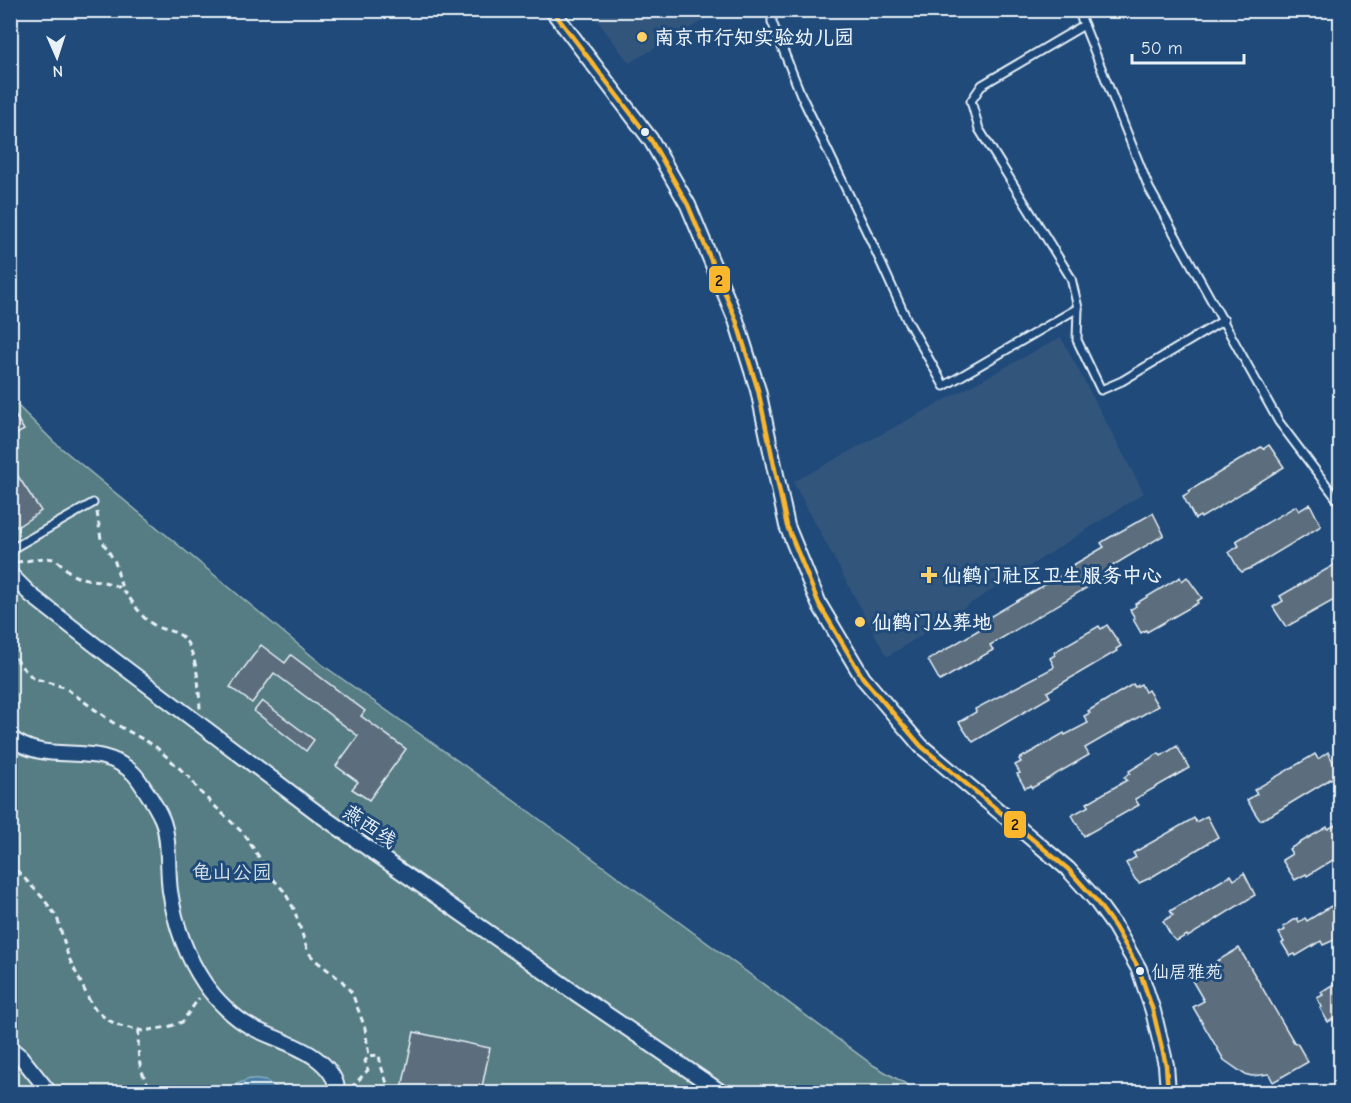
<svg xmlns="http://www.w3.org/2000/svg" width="1351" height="1103" font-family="'Comic Neue','LXGW WenKai TC',sans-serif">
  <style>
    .built { fill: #31557b }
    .green { fill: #557d83; stroke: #9eb7be; stroke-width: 1.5 }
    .water { fill: #477da3; stroke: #87abc5; stroke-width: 1.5 }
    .building { fill: #5c6e7d; stroke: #e8f1f8; stroke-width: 1.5 }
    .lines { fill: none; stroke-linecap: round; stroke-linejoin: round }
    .lane-casing { stroke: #e8f1f8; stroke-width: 11 }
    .street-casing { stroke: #e8f1f8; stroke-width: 18 }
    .path { stroke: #e8f1f8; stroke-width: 3; stroke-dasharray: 6 4.5; stroke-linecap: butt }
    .lane { stroke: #1f4a7a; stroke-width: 7 }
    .street { stroke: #1f4a7a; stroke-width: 14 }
    .bus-1-casing { stroke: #1f4a7a; stroke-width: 9 }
    .bus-1 { stroke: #fab62d; stroke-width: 4.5 }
    .poi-dot { fill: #ffd166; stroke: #1f4a7a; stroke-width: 2 }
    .bus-dot { fill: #e8f1f8; stroke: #1f4a7a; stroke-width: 2 }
    .labels { text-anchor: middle; stroke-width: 6; stroke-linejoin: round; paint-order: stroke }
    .bus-label { font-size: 18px; fill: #e8f1f8; stroke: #1f4a7a; text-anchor: start }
    .poi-label { font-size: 20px; font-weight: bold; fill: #e8f1f8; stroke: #1f4a7a; text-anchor: start }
    .street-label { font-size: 20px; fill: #e8f1f8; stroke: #1f4a7a }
    .park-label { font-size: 20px; fill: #d2e0e6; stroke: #1f4a7a }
    .line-badge { stroke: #1f4a7a; stroke-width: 2 }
    .pale-badge-label { font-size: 16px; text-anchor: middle; font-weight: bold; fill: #111 }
  </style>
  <rect width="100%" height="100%" fill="#1f4a7a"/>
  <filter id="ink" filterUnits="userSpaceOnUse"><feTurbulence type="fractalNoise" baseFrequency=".0167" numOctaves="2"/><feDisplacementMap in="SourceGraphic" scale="12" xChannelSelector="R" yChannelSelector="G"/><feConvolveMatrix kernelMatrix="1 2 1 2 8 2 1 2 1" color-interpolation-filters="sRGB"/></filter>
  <g filter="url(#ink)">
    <g class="built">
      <path d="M590 11H720L629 63Z"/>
      <path d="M1061 337 1144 493 887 657 793 482Z"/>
    </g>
    <path class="green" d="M10 398 54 442 324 666 527 810 873 1065 920 1092H11Z"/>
    <path class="water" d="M250 1079 266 1081 285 1092H214Z"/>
    <g class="building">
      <path d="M10 407 24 430 10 438Z"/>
      <path d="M1269 445 1284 467 1201 518 1200 516 1195 519 1183 496 1190 492 1189 491 1261 447 1263 449Z"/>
      <path d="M10 464 41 511 17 527 10 518Z"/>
      <path d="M1310 504 1321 526 1253 567 1242 572 1238 568 1229 552 1239 546 1236 541 1296 506 1299 511Z"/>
      <path d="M1153 513 1164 535 1112 566 1115 571 990 645 993 650 940 681 928 660 982 628 979 623 1065 573 1063 571 1104 547 1101 543 1107 539Z"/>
      <path d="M1341 561V593L1335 597 1336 599 1286 627 1273 607 1283 601 1280 596Z"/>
      <path d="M1180 577 1182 581 1187 577 1202 598 1197 601 1198 603 1168 620 1147 632 1146 630 1141 633 1133 619 1135 618 1130 610 1136 606 1135 604Z"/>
      <path d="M1107 625 1121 646 1116 649 1117 651 1047 692 1050 697 973 742 969 736H968L959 722 976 712 975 709 1053 668 1054 666 1050 658 1055 655 1054 652 1099 626 1101 629Z"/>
      <path d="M261 645 285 663 291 655 365 711 361 716 406 749 369 800 352 789 358 782 336 766 358 736 274 673 252 703 230 687Z"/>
      <path d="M1133 684 1135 687 1141 684 1145 692 1148 690 1158 706 1085 748 1089 755 1032 788 1031 786 1025 788 1017 774 1020 773 1015 765 1021 762 1019 759 1064 733 1065 735 1088 723 1084 716 1090 713 1088 711Z"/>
      <path d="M262 701 314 740 306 751 254 711Z"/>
      <path d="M1177 746 1189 768 1135 799 1139 805 1084 836 1072 815 1089 806 1087 803 1127 780 1124 777 1130 773 1129 771 1159 753 1161 756Z"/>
      <path d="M1328 752 1339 774 1271 815 1260 820 1257 816 1247 800 1257 794 1254 790 1315 754 1318 759Z"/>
      <path d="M1207 816 1218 837 1150 878 1139 883 1135 879 1126 863 1136 857 1133 853 1194 818 1196 822Z"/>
      <path d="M1341 822V855L1307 876 1306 874 1295 880 1282 860 1292 854 1289 849 1327 827 1328 829Z"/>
      <path d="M1244 873 1255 895 1188 937 1187 935 1176 941 1172 937 1163 921 1173 915 1170 911 1231 875 1234 880Z"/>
      <path d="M1341 905V937L1323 945 1321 941 1296 956 1295 954 1290 956 1282 943 1284 942 1279 933 1285 930 1283 927 1297 918 1299 922 1305 918 1307 921 1331 906 1333 909Z"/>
      <path d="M1239 948 1295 1044 1297 1043 1308 1062 1273 1082 1269 1074 1252 1076 1244 1074 1224 1060 1193 1007 1204 1001 1190 977Z"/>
      <path d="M1335 983 1341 992V1032L1333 1019 1328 1022 1320 1008 1322 1007 1317 998 1323 995 1321 992Z"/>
      <path d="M414 1032 490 1048 481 1092H401Z"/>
    </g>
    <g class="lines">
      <defs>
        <g id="lane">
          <path d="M772 10V22L801 95 873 245 907 320 944 386 1078 308"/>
          <path d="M1078 10 1149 188 1279 422 1340 503"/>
          <path d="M1084 25 982 85 971 101 979 129 1071 278 1078 308 1077 340 1101 390 1122 381 1224 320"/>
          <path d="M10 550 93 503"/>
        </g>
        <g id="street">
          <path d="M552 10 651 140 688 205 736 320 758 390 787 526 819 604 863 678 921 746 1068 869 1094 898 1115 927 1139 969 1153 1011 1166 1065 1168 1092"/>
          <path d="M10 574 31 595 113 659 319 814 565 986 721 1092"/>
          <path d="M10 737C47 768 96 738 133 773 138 778 142 785 146 791 152 800 158 810 162 819 170 838 167 870 170 891 175 925 186 956 205 984 216 1000 234 1018 251 1027 281 1043 332 1052 338 1092"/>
          <path d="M10 1048 21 1057 49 1092"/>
        </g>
      </defs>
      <use href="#lane" class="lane-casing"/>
      <use href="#street" class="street-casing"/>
      <g class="path">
        <path d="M97 512 101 539 115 562 122 589"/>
        <path d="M16 562C29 562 40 556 53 559 62 562 67 572 75 576 90 582 111 579 123 591 135 602 139 617 154 625 164 632 178 629 186 641 198 660 199 687 200 709"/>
        <path d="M10 649 21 666 33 678 64 687 112 722 155 746 189 777 200 792 244 834 274 880 284 891 294 909 308 952 315 960 342 981 352 993 365 1028 369 1056"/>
        <path d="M10 863 42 897 57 917 68 956 82 985 92 1006 106 1019 120 1026 144 1031 168 1027 182 1022 199 998"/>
        <path d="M139 1030C137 1056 138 1070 153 1092"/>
        <path d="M351 1088 368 1070 365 1061 369 1056 379 1055 381 1066 390 1092"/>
      </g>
      <use href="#lane" class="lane"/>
      <use href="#street" class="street"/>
      <defs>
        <path id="bus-1" d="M552 10 651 140 688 205 736 320 758 390 787 526 819 604 863 678 921 746 1068 869 1094 898 1115 927 1139 969 1153 1011 1166 1065 1168 1092"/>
      </defs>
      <use href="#bus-1" class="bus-1-casing"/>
      <use href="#bus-1" class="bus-1"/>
    </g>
  </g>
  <g class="poi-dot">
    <circle cx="642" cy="37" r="6"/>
    <path d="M926 566h6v6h6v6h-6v6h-6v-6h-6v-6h6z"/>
    <circle cx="860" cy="622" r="6"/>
  </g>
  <g class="bus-dot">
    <circle cx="645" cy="132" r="5"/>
    <circle cx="1140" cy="971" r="5"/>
  </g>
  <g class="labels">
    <g class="bus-label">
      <text x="1151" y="978">仙居雅苑</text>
    </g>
    <g class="poi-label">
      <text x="654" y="44">南京市行知实验幼儿园</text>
      <text x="942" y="582">仙鹤门社区卫生服务中心</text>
      <text x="872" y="629">仙鹤门丛葬地</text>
    </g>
    <g class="street-label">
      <text transform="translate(370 826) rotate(35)" y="7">燕西线</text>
    </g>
    <g class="park-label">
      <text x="232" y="879">龟山公园</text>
    </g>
  </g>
  <g class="line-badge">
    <rect x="708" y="265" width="23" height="29" rx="6" fill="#fab62d"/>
    <rect x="1003" y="810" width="24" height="29" rx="6" fill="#fab62d"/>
  </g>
  <g class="pale-badge-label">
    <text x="719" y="286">2</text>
    <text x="1015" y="830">2</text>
  </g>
  <rect width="1351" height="1103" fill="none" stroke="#1f4a7a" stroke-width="36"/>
  <rect x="18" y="18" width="1315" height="1067" fill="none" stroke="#e8f1f8" stroke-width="2" filter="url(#ink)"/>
  <g transform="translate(57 57) rotate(177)" stroke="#1f4a7a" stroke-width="4.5" paint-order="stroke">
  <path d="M0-4.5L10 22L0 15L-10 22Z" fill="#e8f1f8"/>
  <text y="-9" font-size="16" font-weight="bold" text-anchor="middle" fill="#e8f1f8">N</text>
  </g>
  <path d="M1132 54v9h112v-9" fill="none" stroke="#e8f1f8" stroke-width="3"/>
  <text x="1141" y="54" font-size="18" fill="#e8f1f8" stroke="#1f4a7a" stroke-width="4.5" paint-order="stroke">50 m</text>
</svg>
